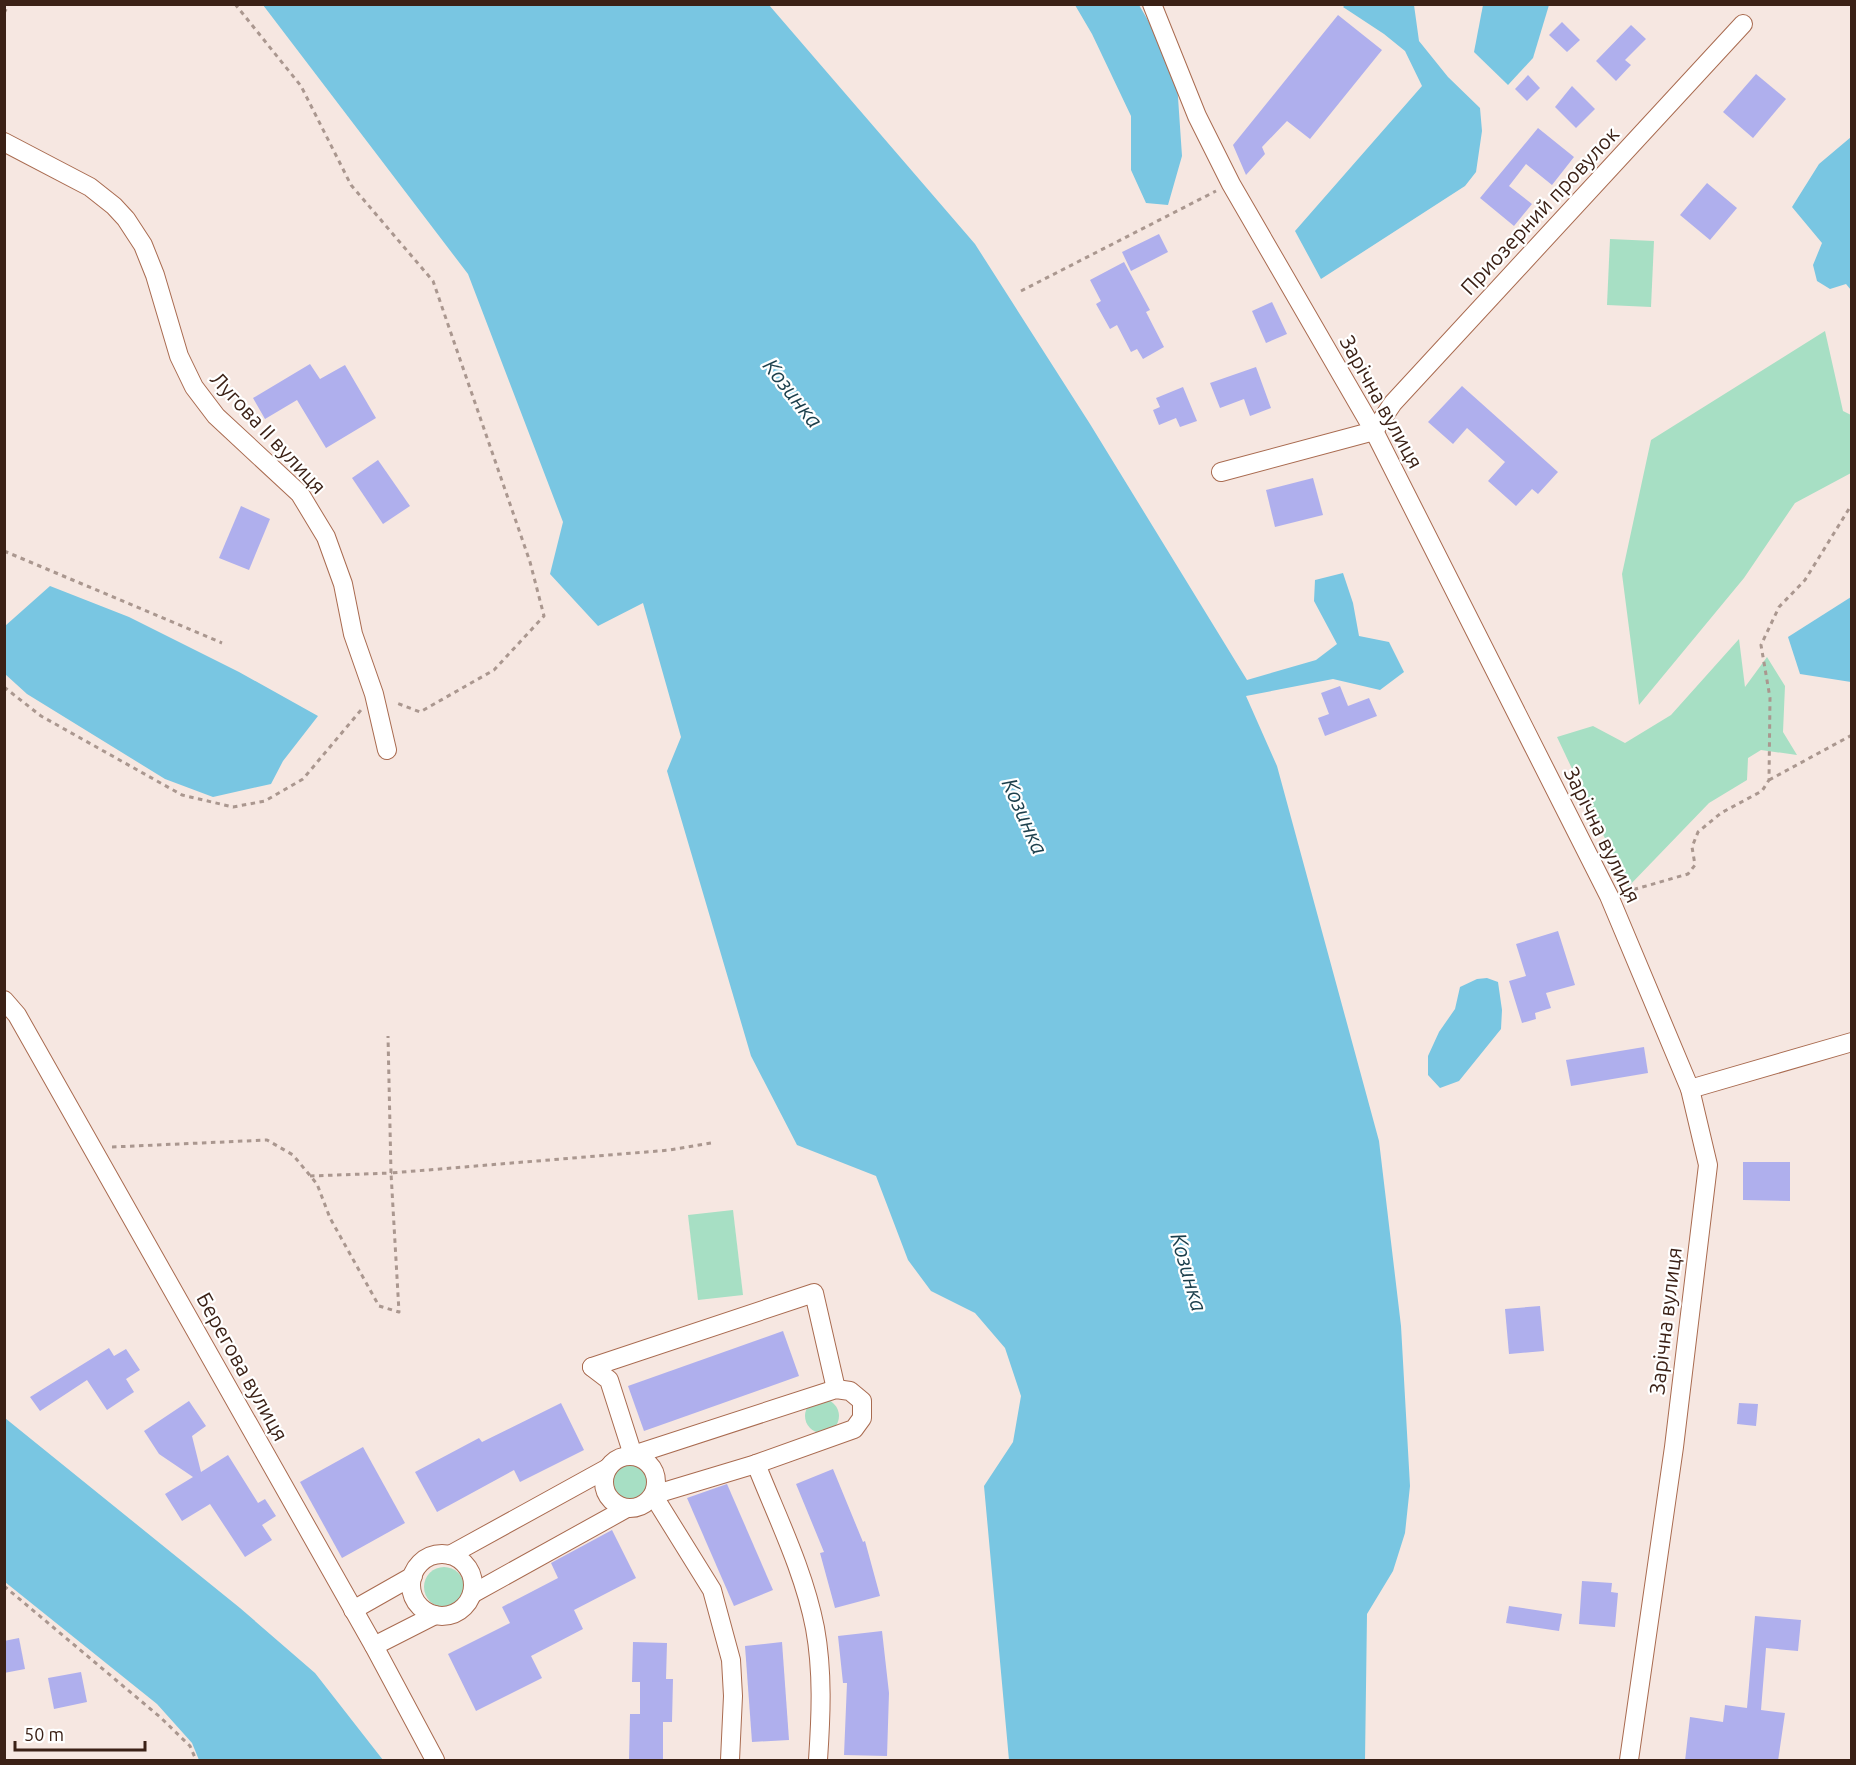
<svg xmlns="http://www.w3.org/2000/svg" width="1856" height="1765" font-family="Ubuntu,sans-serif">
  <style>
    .green { fill: #a7dfc4 }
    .water { fill: #79c6e2 }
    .building { fill: #afafed }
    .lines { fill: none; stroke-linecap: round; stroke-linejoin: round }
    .minor-casing { stroke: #a96b50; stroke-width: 20 }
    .path { stroke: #aa978f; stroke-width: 3; stroke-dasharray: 4.5 4.5; stroke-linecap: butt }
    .minor { stroke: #fff; stroke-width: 18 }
    .labels { text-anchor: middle; stroke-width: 4.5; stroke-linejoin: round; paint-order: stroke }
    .street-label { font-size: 21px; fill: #3b2116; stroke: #fff }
    .water-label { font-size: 22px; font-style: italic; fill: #1b3f4c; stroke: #fff }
  </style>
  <rect width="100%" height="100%" fill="#f6e7e1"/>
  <g class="green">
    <path d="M1610 239 1654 241 1651 307 1607 305Z"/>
    <path d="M1825 331 1843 411 1851 415V473L1795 503 1744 578 1639 705 1622 574 1651 440Z"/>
    <path d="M1739 639 1745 687 1767 657 1785 686 1783 732 1797 755 1761 750 1748 758 1747 780 1709 803 1628 887 1557 737 1593 726 1625 743 1671 715Z"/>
    <path d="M733 1210 743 1295 698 1300 688 1215Z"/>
    <circle cx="822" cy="1416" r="17"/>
    <circle cx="630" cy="1482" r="17"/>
    <circle cx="444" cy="1587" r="20"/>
  </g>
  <g class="water">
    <path d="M1346 4 1414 5 1419 41 1448 77 1480 108 1482 131 1476 172 1465 186 1321 279 1295 231 1422 86 1405 51 1384 34 1343 7Z"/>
    <path d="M263 5H769L975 244 1090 424 1247 680 1316 660 1337 644 1314 601 1315 580 1343 573 1353 603 1359 636 1389 642 1404 672 1380 690 1333 679 1246 696 1277 766 1379 1141 1401 1326 1410 1486 1405 1533 1393 1571 1367 1614 1365 1760H1009L984 1486 1013 1442 1021 1396 1005 1348 975 1313 931 1291 908 1260 876 1176 797 1145 751 1056 667 771 681 737 643 603 598 626 550 574 563 522 468 274Z"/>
    <path d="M1075 5H1139L1176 68 1182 156 1168 205 1146 203 1131 170V116L1092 34Z"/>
    <path d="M1483 5H1549L1533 58 1508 85 1474 52Z"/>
    <path d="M1851 137V290L1846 284 1830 289 1817 281 1813 265 1822 243 1792 207 1819 164Z"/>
    <path d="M50 586 129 617 239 672 318 716 283 761 271 784 213 797 165 779 27 694 5 674V626Z"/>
    <path d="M1851 597V682L1800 674 1788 637Z"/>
    <path d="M1487 978 1498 982 1502 1010 1501 1029 1459 1081 1440 1088 1428 1075V1056L1439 1032 1455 1009 1460 987 1477 979Z"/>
    <path d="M5 1418 240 1608 315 1673 383 1760H199L192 1743 157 1704 5 1582Z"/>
  </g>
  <g class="building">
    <path d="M1338 15 1382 50 1310 139 1287 121 1262 147 1265 154 1246 175 1233 145Z"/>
    <path d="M1562 22 1580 40 1567 52 1549 35Z"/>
    <path d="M1631 25 1646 39 1625 60 1631 65 1616 81 1596 61Z"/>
    <path d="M1756 74 1786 99 1753 138 1723 112Z"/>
    <path d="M1528 75 1540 88 1527 101 1515 89Z"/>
    <path d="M1572 86 1595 109 1576 128 1555 107Z"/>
    <path d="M1538 128 1574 157 1552 185 1526 164 1509 186 1532 204 1514 226 1480 198Z"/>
    <path d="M1707 183 1737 208 1710 240 1680 215Z"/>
    <path d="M1159 234 1168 252 1131 271 1122 252Z"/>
    <path d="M1124 262 1150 310 1146 312 1164 347 1143 359 1137 349 1131 352 1117 325 1110 329 1096 304 1101 301 1090 280Z"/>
    <path d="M1272 302 1287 334 1266 343 1252 311Z"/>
    <path d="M310 364 320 379 345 365 376 418 326 448 297 400 265 419 253 398Z"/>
    <path d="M1256 367 1271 408 1250 416 1244 399 1220 408 1210 383Z"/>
    <path d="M1462 386 1558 472 1538 494 1532 489 1516 506 1488 481 1505 462 1467 428 1453 444 1428 422Z"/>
    <path d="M1183 387 1197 421 1180 427 1176 418 1159 425 1153 410 1160 407 1156 398Z"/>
    <path d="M378 460 410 506 383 524 352 478Z"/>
    <path d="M1313 478 1323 515 1275 527 1266 490Z"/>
    <path d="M241 506 270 519 249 570 219 558Z"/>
    <path d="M1340 686 1348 706 1369 698 1377 716 1325 736 1318 718 1329 714 1321 693Z"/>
    <path d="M1558 931 1575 985 1546 993 1551 1008 1535 1013 1536 1019 1522 1023 1509 981 1526 976 1516 944Z"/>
    <path d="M1644 1047 1648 1073 1571 1086 1566 1060Z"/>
    <path d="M1743 1162H1790V1201L1743 1200Z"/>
    <path d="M1540 1306 1544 1351 1509 1354 1505 1309Z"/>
    <path d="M783 1331 799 1376 644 1431 628 1386Z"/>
    <path d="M109 1348 114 1356 126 1349 140 1370 126 1379 134 1392 107 1410 87 1380 40 1411 30 1397Z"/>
    <path d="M189 1401 206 1426 192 1436 201 1472 228 1455 258 1503 265 1499 276 1516 262 1525 272 1540 245 1557 210 1504 182 1521 165 1494 193 1477 159 1454 144 1431Z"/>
    <path d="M561 1403 584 1450 520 1482 514 1470 437 1512 415 1472 479 1438 482 1442Z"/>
    <path d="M1739 1403 1758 1404 1756 1426 1737 1424Z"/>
    <path d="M363 1447 405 1523 342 1558 300 1482Z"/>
    <path d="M833 1469 863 1542 865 1541 880 1596 835 1608 820 1553 824 1552 796 1484Z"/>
    <path d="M727 1484 773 1590 734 1606 687 1498Z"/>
    <path d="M612 1530 636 1578 574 1610 583 1629 531 1656 542 1678 476 1711 448 1654 510 1623 502 1607 558 1578 551 1563Z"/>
    <path d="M1582 1581 1612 1583 1611 1592 1618 1593 1615 1627 1579 1624Z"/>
    <path d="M1509 1606 1562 1614 1559 1631 1506 1623Z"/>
    <path d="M1755 1616 1801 1620 1798 1651 1766 1648 1761 1710 1785 1713 1778 1761H1685L1690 1717 1723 1722 1725 1705 1747 1708Z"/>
    <path d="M882 1631 889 1693 887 1756 844 1755 847 1683H843L838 1636Z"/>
    <path d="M19 1638 25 1669 4 1673V1641Z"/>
    <path d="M633 1642 667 1643 666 1679H673L672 1722H663V1761H629L630 1714H640V1682H632Z"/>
    <path d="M782 1642 789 1740 752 1742 745 1646Z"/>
    <path d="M81 1672 87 1702 54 1709 48 1678Z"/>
  </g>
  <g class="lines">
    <defs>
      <g id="minor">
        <path d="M1152 4 1197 116 1231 184 1374 431 1609 896 1690 1089 1708 1165 1674 1447 1629 1760"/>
        <path d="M4 142 90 187 114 206 126 219 143 245 155 275 179 356 194 387 216 416 300 494 326 537 343 584 353 634 374 694 387 750"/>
        <path d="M1221 472 1374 431 1393 403 1743 24"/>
        <path d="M4 1000 17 1015 374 1646 435 1760"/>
        <path d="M1690 1089 1852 1042"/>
        <path d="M592 1367 609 1380 633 1455 836 1389 850 1391 862 1401V1418L854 1429 756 1464C777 1517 804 1571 815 1628 823 1672 821 1716 818 1760"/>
        <path d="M592 1367 814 1293 836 1389"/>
        <circle cx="630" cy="1482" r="26"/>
        <circle cx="442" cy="1585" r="31"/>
        <path d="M450 1555 608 1468"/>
        <path d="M472 1594 627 1508"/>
        <path d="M353 1610 413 1576"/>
        <path d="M374 1646 435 1615"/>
        <path d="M730 1760 733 1696 731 1660 712 1590 653 1495 756 1464"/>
      </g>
    </defs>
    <use href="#minor" class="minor-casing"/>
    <g class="path">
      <path d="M235 4 301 86 351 185 433 281 530 562 544 616 494 670 420 712 394 702"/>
      <path d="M4 13 9 4"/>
      <path d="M1021 291 1216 191"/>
      <path d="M4 551 222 643"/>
      <path d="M4 687 41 716 182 795 233 807 265 801 303 779 361 710"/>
      <path d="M1769 780 1852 735"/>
      <path d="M1625 892 1688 874 1695 865 1692 847 1698 832 1721 813 1762 791 1769 780 1770 698 1761 645 1779 607 1805 580 1852 504"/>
      <path d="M112 1147 267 1140 293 1155 317 1184 330 1218 379 1306 399 1312 391 1173 670 1150 711 1143"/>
      <path d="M310 1176 391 1173 388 1036"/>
      <path d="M4 1586 160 1717 190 1746 196 1760"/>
    </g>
    <use href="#minor" class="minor"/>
  </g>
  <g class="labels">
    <g class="street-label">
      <text transform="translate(1540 211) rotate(-47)" y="7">Приозерний провулок</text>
      <text transform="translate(1381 402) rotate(61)" y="7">Зарічна вулиця</text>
      <text transform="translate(268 433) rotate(47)" y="7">Лугова II вулиця</text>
      <text transform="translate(1602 835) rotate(64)" y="7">Зарічна вулиця</text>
      <text transform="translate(1666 1321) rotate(-83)" y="7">Зарічна вулиця</text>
      <text transform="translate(242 1367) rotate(61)" y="7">Берегова вулиця</text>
    </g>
    <g class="water-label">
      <text transform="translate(793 393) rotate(52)" y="8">Козинка</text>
      <text transform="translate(1025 816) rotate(66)" y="8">Козинка</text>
      <text transform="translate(1189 1272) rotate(74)" y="8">Козинка</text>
    </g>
  </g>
  <rect width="1856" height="1765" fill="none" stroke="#3b2116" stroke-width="12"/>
  <path d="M15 1741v9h130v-9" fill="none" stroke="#3b2116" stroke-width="3"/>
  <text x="24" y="1741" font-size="18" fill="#3b2116" stroke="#ffffff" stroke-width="4.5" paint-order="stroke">50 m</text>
</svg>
